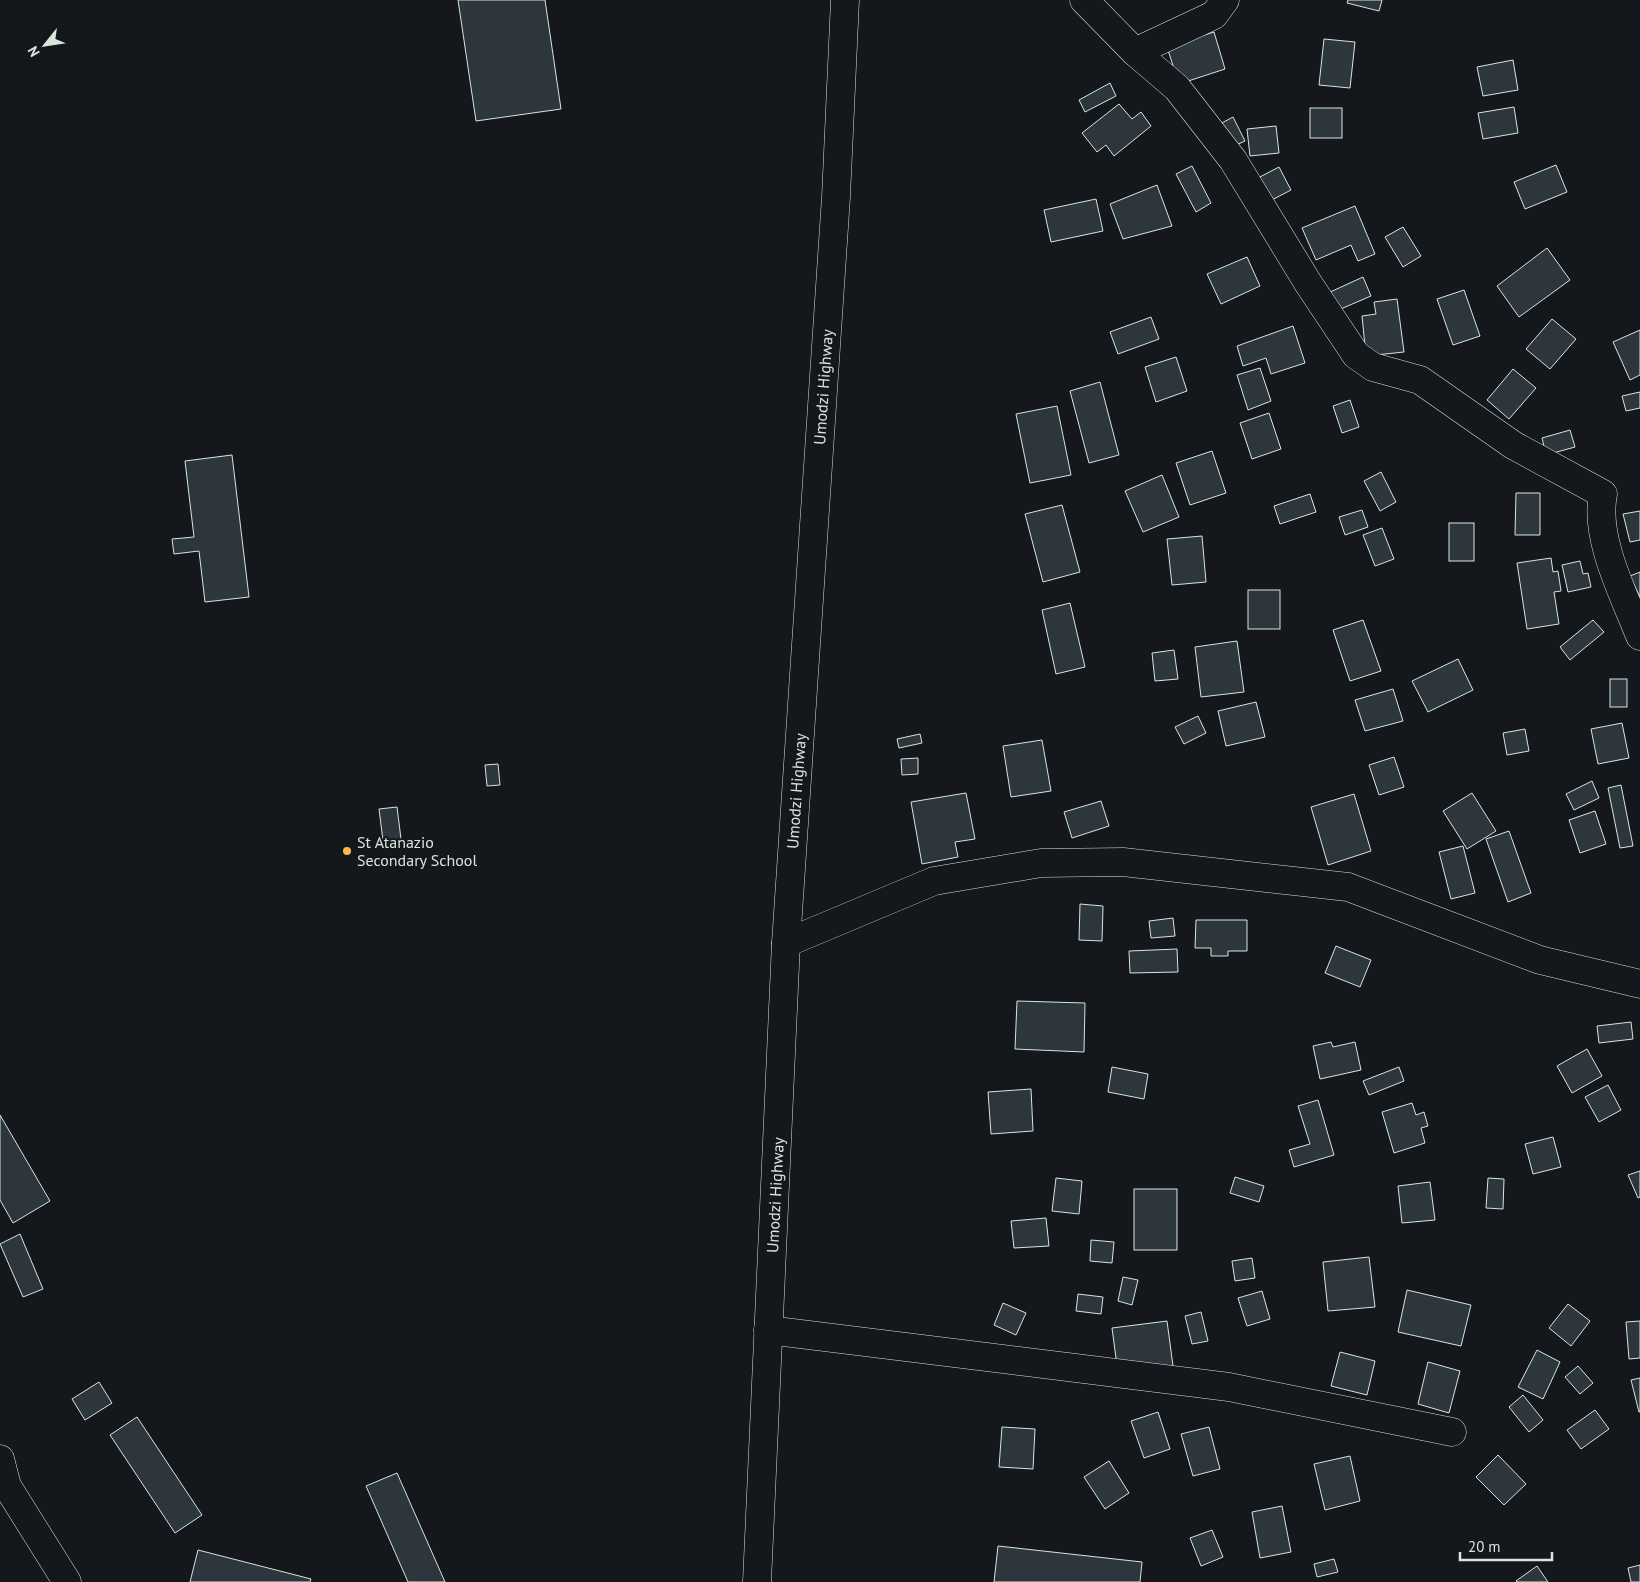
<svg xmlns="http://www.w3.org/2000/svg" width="1640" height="1582" font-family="'PT Sans',sans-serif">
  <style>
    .building { fill: #2c363c; stroke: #d8e6dc }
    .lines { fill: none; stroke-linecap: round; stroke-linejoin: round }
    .street-casing { stroke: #d8e6dc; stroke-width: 29 }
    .secondary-casing { stroke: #d8e6dc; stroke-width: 29 }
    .highway-casing { stroke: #d8e6dc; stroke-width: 29 }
    .street { stroke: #14181c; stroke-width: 28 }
    .secondary { stroke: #14181c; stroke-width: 28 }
    .highway { stroke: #14181c; stroke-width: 28 }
    .poi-dot { fill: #ffb74d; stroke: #14181c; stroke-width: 2 }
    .labels { text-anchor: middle; stroke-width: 4; stroke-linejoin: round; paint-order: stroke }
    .street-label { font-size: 16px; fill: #d8e6dc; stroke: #14181c }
    .poi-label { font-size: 16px; fill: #d8e6dc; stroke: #14181c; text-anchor: start }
  </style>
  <rect width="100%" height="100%" fill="#14181c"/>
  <g class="building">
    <path d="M458 0H545L561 109 476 121Z"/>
    <path d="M1348 0H1382L1379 11 1347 3Z"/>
    <path d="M1214 32 1225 69 1179 84 1167 47Z"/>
    <path d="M1324 39 1355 42 1350 88 1319 85Z"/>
    <path d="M1513 60 1518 90 1483 96 1477 67Z"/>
    <path d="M1110 83 1116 96 1085 112 1079 100Z"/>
    <path d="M1119 104 1132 119 1141 112 1151 126 1114 156 1106 145 1097 152 1082 133Z"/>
    <path d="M1514 107 1518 133 1483 139 1478 113Z"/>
    <rect x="1310" y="108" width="32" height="30"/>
    <path d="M1233 117 1245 141 1232 147 1220 124Z"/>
    <path d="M1276 126 1279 153 1250 156 1247 129Z"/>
    <path d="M1556 165 1567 192 1525 209 1514 182Z"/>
    <path d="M1192 166 1211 203 1196 212 1176 174Z"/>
    <path d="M1279 167 1291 190 1268 202 1256 179Z"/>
    <path d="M1157 185 1172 226 1123 239 1110 204Z"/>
    <path d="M1096 199 1103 231 1051 242 1044 210Z"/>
    <path d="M1355 206 1375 254 1358 261 1351 245 1316 260 1302 228Z"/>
    <path d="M1403 227 1421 256 1403 267 1385 237Z"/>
    <path d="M1547 248 1570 280 1519 317 1497 286Z"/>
    <path d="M1247 257 1260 286 1221 304 1207 274Z"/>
    <path d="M1363 277 1371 296 1336 311 1328 293Z"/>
    <path d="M1464 290 1480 336 1453 345 1437 299Z"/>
    <path d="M1397 299 1404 352 1366 356 1362 316 1376 314 1374 302Z"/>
    <path d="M1151 317 1159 339 1118 354 1110 332Z"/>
    <path d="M1552 319 1576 339 1550 369 1526 349Z"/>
    <path d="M1293 326 1305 363 1271 374 1266 358 1243 366 1237 346Z"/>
    <path d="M1640 330V375L1630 380 1613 342Z"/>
    <path d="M1176 357 1187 391 1156 402 1145 367Z"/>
    <path d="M1260 368 1271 401 1248 410 1237 375Z"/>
    <path d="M1513 369 1536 388 1509 419 1487 400Z"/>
    <path d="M1100 382 1119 455 1089 463 1070 391Z"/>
    <path d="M1640 392V408L1626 411 1622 396Z"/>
    <path d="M1350 400 1359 427 1342 433 1333 406Z"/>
    <path d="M1057 406 1071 475 1030 483 1016 414Z"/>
    <path d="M1269 413 1281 449 1252 459 1240 423Z"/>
    <path d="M1570 430 1575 447 1546 455 1542 438Z"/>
    <path d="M1212 451 1226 493 1190 505 1176 463Z"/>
    <path d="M232 455 249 597 205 602 199 551 174 554 172 539 194 537 185 461Z"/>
    <path d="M1381 472 1396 502 1380 511 1364 481Z"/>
    <path d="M1162 475 1179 517 1143 532 1125 491Z"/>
    <path d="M1516 493H1540V535H1515Z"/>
    <path d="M1310 494 1316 512 1280 524 1274 506Z"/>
    <path d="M1062 505 1080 572 1043 582 1025 514Z"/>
    <path d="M1362 510 1368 527 1345 535 1339 517Z"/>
    <path d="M1640 511V540L1630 542 1623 514Z"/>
    <rect x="1449" y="523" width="25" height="38"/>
    <path d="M1382 528 1394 559 1375 566 1363 535Z"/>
    <path d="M1202 536 1206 582 1172 585 1167 539Z"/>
    <path d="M1551 558 1553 572 1558 571 1561 591 1554 592 1559 624 1527 629 1517 563Z"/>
    <path d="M1580 561 1583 574 1588 573 1591 587 1568 592 1562 565Z"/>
    <path d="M1640 572V597L1630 576Z"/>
    <rect x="1248" y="590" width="32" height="39"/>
    <path d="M1070 603 1085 667 1056 674 1042 610Z"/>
    <path d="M1363 620 1381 671 1350 681 1333 630Z"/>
    <path d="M1593 620 1604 632 1570 660 1560 647Z"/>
    <path d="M1237 641 1244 692 1201 697 1195 647Z"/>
    <path d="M1174 650 1178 679 1155 681 1152 653Z"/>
    <path d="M1458 659 1473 690 1428 712 1412 681Z"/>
    <rect x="1610" y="679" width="17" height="28"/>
    <path d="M1393 689 1403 721 1365 731 1355 700Z"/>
    <path d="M1256 702 1265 737 1226 746 1218 711Z"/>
    <path d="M1198 716 1206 733 1184 744 1175 727Z"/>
    <path d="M1622 723 1629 758 1598 764 1591 729Z"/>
    <path d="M1525 729 1529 751 1507 755 1503 733Z"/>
    <path d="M920 734 922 743 899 748 897 739Z"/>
    <path d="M1042 740 1051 791 1011 797 1003 746Z"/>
    <path d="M1394 757 1404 787 1379 795 1369 765Z"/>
    <path d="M918 758V774L902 775 901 759Z"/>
    <path d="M498 764 500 785 487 786 485 765Z"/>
    <path d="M1592 781 1599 798 1574 810 1566 794Z"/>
    <path d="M1621 785 1633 846 1620 848 1608 788Z"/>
    <path d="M966 793 975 839 955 842 958 857 922 864 911 802Z"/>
    <path d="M1472 793 1496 831 1467 849 1443 811Z"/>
    <path d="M1354 794 1371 851 1328 865 1311 807Z"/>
    <path d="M1101 801 1109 826 1072 838 1064 812Z"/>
    <path d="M397 807 402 847 384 849 379 809Z"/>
    <path d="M1595 811 1606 844 1580 853 1569 820Z"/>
    <path d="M1509 831 1531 893 1508 902 1486 839Z"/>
    <path d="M1463 846 1475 893 1451 899 1439 852Z"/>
    <path d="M1080 904 1103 906 1102 941 1079 940Z"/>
    <path d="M1173 918 1175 936 1151 938 1149 921Z"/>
    <path d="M1196 920H1247V951H1228V956H1211V948H1195Z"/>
    <path d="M1336 946 1371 960 1360 987 1325 973Z"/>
    <path d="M1177 949 1178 972 1130 973 1129 951Z"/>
    <path d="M1017 1001 1085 1003 1084 1052 1015 1049Z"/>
    <path d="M1631 1022 1633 1039 1599 1043 1597 1026Z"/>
    <path d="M1331 1042 1333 1047 1355 1042 1361 1070 1320 1079 1313 1046Z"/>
    <path d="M1587 1049 1602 1076 1572 1093 1557 1066Z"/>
    <path d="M1112 1067 1148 1074 1144 1099 1108 1092Z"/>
    <path d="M1399 1067 1404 1081 1369 1095 1363 1081Z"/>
    <path d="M1608 1085 1621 1110 1599 1122 1585 1097Z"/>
    <path d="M1031 1089 1033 1131 991 1134 988 1092Z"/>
    <path d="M1318 1100 1334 1155 1294 1167 1289 1150 1310 1144 1298 1106Z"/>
    <path d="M1412 1103 1416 1115 1424 1112 1428 1126 1421 1128 1425 1143 1394 1153 1382 1112Z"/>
    <path d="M0 1115 50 1201 13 1223 0 1200Z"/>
    <path d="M1553 1137 1561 1167 1533 1174 1525 1144Z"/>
    <path d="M1640 1171V1197L1638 1198 1628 1175Z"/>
    <path d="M1235 1177 1264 1186 1259 1202 1230 1193Z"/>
    <path d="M1056 1178 1082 1181 1079 1214 1052 1211Z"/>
    <path d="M1488 1178 1504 1179 1503 1209 1486 1208Z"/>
    <path d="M1430 1182 1435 1220 1402 1223 1398 1186Z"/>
    <rect x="1134" y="1189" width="43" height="61"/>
    <path d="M1046 1218 1049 1246 1014 1248 1011 1221Z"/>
    <path d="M20 1234 43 1289 23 1297 0 1244Z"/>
    <path d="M1091 1240 1114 1242 1112 1263 1090 1261Z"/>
    <path d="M1369 1257 1375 1307 1328 1311 1323 1262Z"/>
    <path d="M1252 1258 1255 1278 1235 1281 1232 1261Z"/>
    <path d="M1123 1277 1138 1280 1132 1305 1118 1301Z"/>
    <path d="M1407 1290 1471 1305 1461 1346 1398 1332Z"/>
    <path d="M1262 1291 1270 1319 1247 1326 1238 1298Z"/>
    <path d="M1078 1294 1103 1297 1101 1314 1076 1311Z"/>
    <path d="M1003 1303 1026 1313 1016 1335 994 1325Z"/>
    <path d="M1568 1304 1590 1321 1571 1346 1549 1328Z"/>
    <path d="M1201 1312 1208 1341 1192 1344 1185 1316Z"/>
    <path d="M1167 1321 1173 1366 1118 1373 1112 1328Z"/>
    <path d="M1640 1321V1358L1629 1359 1626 1322Z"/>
    <path d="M1537 1350 1560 1362 1543 1399 1518 1387Z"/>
    <path d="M1340 1352 1375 1361 1367 1395 1331 1386Z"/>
    <path d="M1428 1362 1460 1371 1449 1413 1418 1404Z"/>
    <path d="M1578 1366 1593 1383 1580 1394 1565 1377Z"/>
    <path d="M1640 1378V1412H1639L1631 1380Z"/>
    <path d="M99 1382 112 1403 85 1420 72 1399Z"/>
    <path d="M1523 1395 1543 1420 1529 1432 1509 1407Z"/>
    <path d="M1595 1410 1609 1429 1581 1449 1567 1430Z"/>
    <path d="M1158 1412 1170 1449 1144 1458 1131 1421Z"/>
    <path d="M137 1417 202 1515 175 1533 110 1435Z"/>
    <path d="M1002 1427 1035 1429 1033 1469 999 1467Z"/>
    <path d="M1209 1427 1220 1469 1193 1476 1181 1434Z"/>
    <path d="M1498 1455 1526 1484 1504 1505 1476 1477Z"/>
    <path d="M1350 1456 1360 1501 1325 1510 1314 1464Z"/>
    <path d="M1109 1461 1129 1493 1105 1509 1084 1477Z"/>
    <path d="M397 1473 445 1582H408L366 1486Z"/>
    <path d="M1282 1506 1291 1552 1260 1558 1252 1512Z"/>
    <path d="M1212 1530 1223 1557 1201 1566 1190 1538Z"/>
    <path d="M998 1546 1142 1562 1140 1582H994Z"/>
    <path d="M198 1550 311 1579 310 1582H190Z"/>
    <path d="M1334 1559 1338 1572 1317 1577 1314 1564Z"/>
    <path d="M1640 1565V1582H1631L1628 1568Z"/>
    <path d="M1537 1566 1548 1582H1517L1516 1581Z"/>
  </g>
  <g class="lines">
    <defs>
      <g id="street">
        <path d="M1084 0 1135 52 1177 88 1233 160 1308 283 1356 355 1373 367 1420 380 1513 445 1603 494C1594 538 1624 595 1640 636"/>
        <path d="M1135 52 1214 15 1225 0"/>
        <path d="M786 943 934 881 1041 863 1123 862 1348 887 1540 960 1640 984"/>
        <path d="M768 1330 1229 1387 1452 1432"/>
      </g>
      <path id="secondary" d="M0 1459 7 1486 67 1582"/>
      <path id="highway" d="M757 1582 786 943 836 197 845 0"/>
    </defs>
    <use href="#street" class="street-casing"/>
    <use href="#secondary" class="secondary-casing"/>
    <use href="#highway" class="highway-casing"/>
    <use href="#street" class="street"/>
    <use href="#secondary" class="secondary"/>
    <use href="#highway" class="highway"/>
  </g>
  <circle class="poi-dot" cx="347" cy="851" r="5"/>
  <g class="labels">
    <g class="street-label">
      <text transform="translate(823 387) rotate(-86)" y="6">Umodzi Highway</text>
      <text transform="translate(796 791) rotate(-86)" y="6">Umodzi Highway</text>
      <text transform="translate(775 1195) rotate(-87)" y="6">Umodzi Highway</text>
    </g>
    <g class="poi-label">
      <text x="357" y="848">St Atanazio<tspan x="357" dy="18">Secondary School</tspan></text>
    </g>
  </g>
  <g transform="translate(45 45) rotate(240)" stroke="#14181c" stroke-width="4" paint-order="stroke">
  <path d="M0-4L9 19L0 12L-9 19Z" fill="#d8e6dc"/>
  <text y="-8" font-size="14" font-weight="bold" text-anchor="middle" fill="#d8e6dc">N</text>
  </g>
  <path d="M1460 1552v8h92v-8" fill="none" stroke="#d8e6dc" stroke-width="2.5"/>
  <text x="1468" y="1552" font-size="15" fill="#d8e6dc" stroke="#14181c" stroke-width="4" paint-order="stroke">20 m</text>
</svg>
